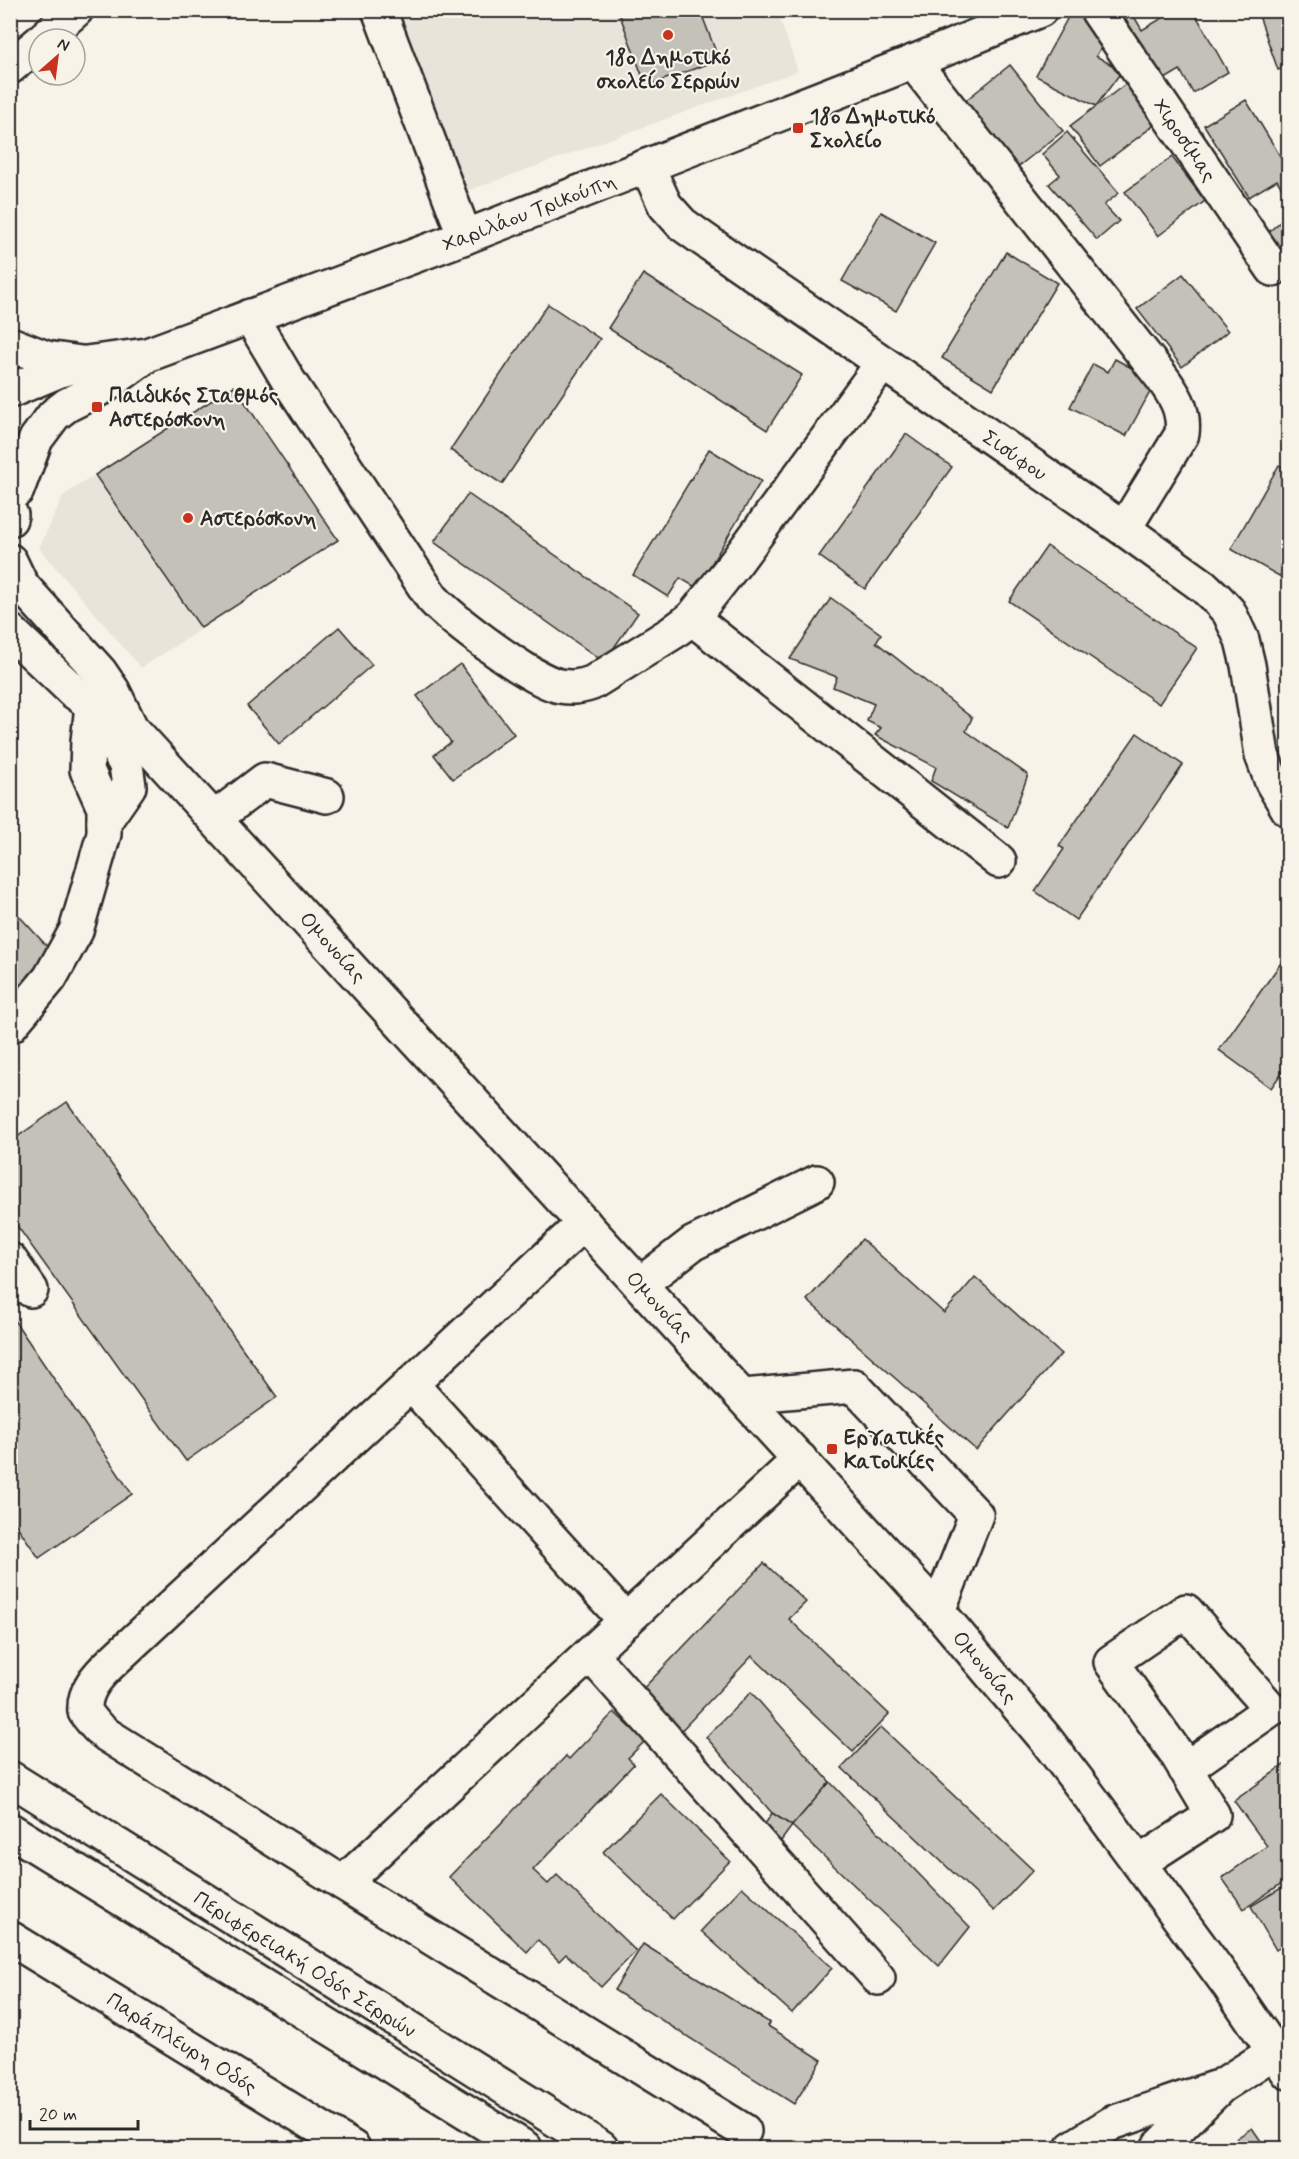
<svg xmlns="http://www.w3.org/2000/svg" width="1299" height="2159" font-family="Mynerve,sans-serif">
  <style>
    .built { fill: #e8e4da }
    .building { fill: #c4c1b9; stroke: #2b2b2b; stroke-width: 1.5 }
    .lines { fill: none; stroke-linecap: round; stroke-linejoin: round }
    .minor-casing { stroke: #2b2b2b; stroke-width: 38 }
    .major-casing { stroke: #2b2b2b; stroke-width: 38 }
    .minor { stroke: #f7f3e8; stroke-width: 33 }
    .major { stroke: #f7f3e8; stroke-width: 33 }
    .poi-dot { fill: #c8321e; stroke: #f7f3e8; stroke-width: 2 }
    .labels { text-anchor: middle; stroke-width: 4.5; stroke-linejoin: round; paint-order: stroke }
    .poi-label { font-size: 21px; font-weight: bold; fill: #2b2b2b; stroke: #f7f3e8; text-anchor: start }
    .street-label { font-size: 21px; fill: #2b2b2b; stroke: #f7f3e8 }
  </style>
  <rect width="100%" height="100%" fill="#f7f3e8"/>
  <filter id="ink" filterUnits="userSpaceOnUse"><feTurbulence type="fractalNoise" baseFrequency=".0167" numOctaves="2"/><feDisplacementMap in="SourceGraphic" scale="12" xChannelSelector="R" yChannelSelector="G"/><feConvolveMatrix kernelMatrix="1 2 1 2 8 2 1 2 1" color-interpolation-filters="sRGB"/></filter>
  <g filter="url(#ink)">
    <g class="built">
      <path d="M391 11H777L798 71 459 194Z"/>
      <path d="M234 386 338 540 141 668 39 548 64 495Z"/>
    </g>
    <g class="building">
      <path d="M618 10H700L719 60 646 86Z"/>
      <path d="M1072 10 1111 31 1096 56 1122 71 1096 106 1036 76Z"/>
      <path d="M1176 10H1193L1228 72 1193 93 1180 70 1155 85 1118 21 1132 13 1142 30Z"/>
      <path d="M1257 10H1288V66L1278 70Z"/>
      <path d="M1010 65 1063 131 1014 170 961 104Z"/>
      <path d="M1127 83 1157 123 1100 166 1070 126Z"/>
      <path d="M1246 100 1288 169 1287 197 1277 180 1249 197 1204 125Z"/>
      <path d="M1067 132 1119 193 1104 205 1119 221 1097 240 1049 184 1060 175 1042 154Z"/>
      <path d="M1172 157 1205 201 1158 236 1125 192Z"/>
      <path d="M881 212 935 243 896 311 842 281Z"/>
      <path d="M1288 215V268L1263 237Z"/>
      <path d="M1006 252 1057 283 993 389 942 358Z"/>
      <path d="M643 274 802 375 767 430 608 328Z"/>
      <path d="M1183 274 1228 331 1182 367 1137 309Z"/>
      <path d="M548 304 600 339 502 484 450 450Z"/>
      <path d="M1115 359 1156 381 1126 436 1070 407 1093 364 1108 372Z"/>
      <path d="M234 386 338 540 201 628 95 475Z"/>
      <path d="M906 434 952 467 865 589 819 556Z"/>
      <path d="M709 449 761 481 697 588 680 578 668 597 633 575Z"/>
      <path d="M1279 465 1288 471V581L1231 549Z"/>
      <path d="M468 494 638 613 604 662 434 542Z"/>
      <path d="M1047 546 1197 648 1159 704 1009 601Z"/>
      <path d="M831 598 881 634 876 642 972 718 966 731 1028 775 1008 828 931 781 936 767 875 735 881 728 867 721 874 704 833 687 837 677 790 659Z"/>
      <path d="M339 627 372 665 279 744 247 706Z"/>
      <path d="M460 664 514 734 453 779 434 755 451 742 417 696Z"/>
      <path d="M1137 733 1183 765 1076 920 1035 891 1064 849 1059 846Z"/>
      <path d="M10 906 55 955 10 995Z"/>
      <path d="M1288 953V1064L1271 1088 1219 1050Z"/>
      <path d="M67 1102 277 1397 186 1461 10 1216V1142Z"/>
      <path d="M862 1239 944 1313 975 1277 1061 1354 976 1450 807 1300Z"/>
      <path d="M10 1314 132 1494 39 1558 10 1516Z"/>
      <path d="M764 1563 806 1602 789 1619 889 1714 853 1752 752 1656 677 1735 636 1696Z"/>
      <path d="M751 1692 830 1782 792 1826 772 1813 706 1737Z"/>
      <path d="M614 1712 645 1741 628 1758 634 1764 533 1870 548 1884 557 1875 636 1951 601 1987 566 1954 559 1961 538 1940 527 1952 449 1877 566 1756 569 1759Z"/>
      <path d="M881 1727 1033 1870 994 1911 842 1768Z"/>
      <path d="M1288 1762V1879L1244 1909 1222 1878 1267 1846 1234 1801Z"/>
      <path d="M830 1782 970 1927 939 1966 792 1826Z"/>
      <path d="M661 1794 730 1861 673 1919 603 1852Z"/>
      <path d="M772 1813 792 1826 781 1841 762 1829Z"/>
      <path d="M742 1887 832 1968 792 2013 701 1931Z"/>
      <path d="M1283 1887 1288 1898V1942L1276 1950 1251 1906Z"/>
      <path d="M643 1944 770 2023 768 2026 822 2060 794 2104 614 1990Z"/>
      <path d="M1252 2128 1266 2148H1222Z"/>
    </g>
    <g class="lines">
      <defs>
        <g id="minor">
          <path d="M379 10 465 237"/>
          <path d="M1097 10 1273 269"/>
          <path d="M43 39 76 10"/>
          <path d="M913 62 1160 375C1174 394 1185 409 1182 434L1124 529"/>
          <path d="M10 67 39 43"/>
          <path d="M647 166 665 205 682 224 703 239 1124 529 1203 586 1216 598 1229 612 1242 640 1248 665 1262 755 1272 782 1288 809"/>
          <path d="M250 316 288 380 432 598C452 620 532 681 560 686 572 688 580 687 592 683L672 633 692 618"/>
          <path d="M10 344 46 358 81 363"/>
          <path d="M882 364 737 561 692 618 999 861"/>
          <path d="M10 391 60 370 86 363 147 355 465 237 913 62 1040 10"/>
          <path d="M17 490 36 439 54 415 67 405 105 386 143 358"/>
          <path d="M10 519 11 515"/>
          <path d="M10 561 20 582 25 589 100 672 113 691 131 728 938 1611 1044 1737 1090 1797 1230 1987 1288 2072"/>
          <path d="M10 631 73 691 111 718"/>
          <path d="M92 706 126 765 129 786 104 822"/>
          <path d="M215 818 265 780 327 796"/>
          <path d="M10 1026 50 978 76 931 104 834V808L87 770 88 741 92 706"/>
          <path d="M584 1223 112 1662C98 1675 83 1691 85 1712L97 1727 107 1735 343 1883 744 2131"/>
          <path d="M10 1260 31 1290"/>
          <path d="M640 1284 692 1244 817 1182"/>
          <path d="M411 1384 626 1621"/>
          <path d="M743 1396 854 1386 976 1515 938 1611"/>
          <path d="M590 1654 878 1978"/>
          <path d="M1139 1863 1213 1815 1176 1753 1111 1662 1186 1611 1271 1709 1185 1769"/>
          <path d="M343 1883 800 1459"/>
          <path d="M10 1938 353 2148"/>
        </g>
        <g id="major">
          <path d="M10 1778 601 2148"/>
          <path d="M10 1830 525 2148"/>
          <path d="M1072 2148 1112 2123 1214 2088"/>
          <path d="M1158 2148 1221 2086 1288 2043"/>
        </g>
      </defs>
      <use href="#minor" class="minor-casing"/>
      <use href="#major" class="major-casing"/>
      <use href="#minor" class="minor"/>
      <use href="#major" class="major"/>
    </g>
  </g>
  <g class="poi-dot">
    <circle cx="668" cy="35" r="6"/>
    <rect x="792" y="122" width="12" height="12" rx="3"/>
    <rect x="91" y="401" width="12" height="12" rx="3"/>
    <circle cx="188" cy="518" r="6"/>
    <rect x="826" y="1443" width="12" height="12" rx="3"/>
  </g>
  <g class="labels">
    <g class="poi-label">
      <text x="668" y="64" text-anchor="middle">18ο Δημοτικό<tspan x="668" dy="24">σχολείο Σερρών</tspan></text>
      <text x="810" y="123">18ο Δημοτικό<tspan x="810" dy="24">Σχολείο</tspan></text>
      <text x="109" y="402">Παιδικός Σταθμός<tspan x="109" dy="24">Αστερόσκονη</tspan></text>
      <text x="200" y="525">Αστερόσκονη</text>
      <text x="844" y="1444">Εργατικές<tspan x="844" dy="24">Κατοικίες</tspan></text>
    </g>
    <g class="street-label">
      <text transform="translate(1185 140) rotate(56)" y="7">Χιροσίμας</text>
      <text transform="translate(529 212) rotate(-21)" y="7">Χαριλάου Τρικούπη</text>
      <text transform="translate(1015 455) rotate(34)" y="7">Σισύφου</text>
      <text transform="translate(333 947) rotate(48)" y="7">Ομονοίας</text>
      <text transform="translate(660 1306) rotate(47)" y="7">Ομονοίας</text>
      <text transform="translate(985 1667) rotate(50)" y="7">Ομονοίας</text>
      <text transform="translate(305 1964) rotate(32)" y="7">Περιφερειακή Οδός Σερρών</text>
      <text transform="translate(182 2043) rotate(32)" y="7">Παράπλευρη Οδός</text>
    </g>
  </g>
  <rect width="1299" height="2159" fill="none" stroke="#f7f3e8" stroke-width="36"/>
  <rect x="18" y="18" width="1263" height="2123" fill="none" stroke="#2b2b2b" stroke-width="2" filter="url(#ink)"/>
  <g transform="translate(57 57) rotate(28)"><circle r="28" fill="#f7f3e8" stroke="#a5a39c" stroke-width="1.5"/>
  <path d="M0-4.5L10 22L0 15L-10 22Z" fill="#c8321e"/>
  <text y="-9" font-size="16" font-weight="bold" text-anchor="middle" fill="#2b2b2b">N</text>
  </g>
  <path d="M30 2120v9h108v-9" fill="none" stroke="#2b2b2b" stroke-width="3"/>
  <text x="39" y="2120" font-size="18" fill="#2b2b2b" stroke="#f7f3e8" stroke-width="4.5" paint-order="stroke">20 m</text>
</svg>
